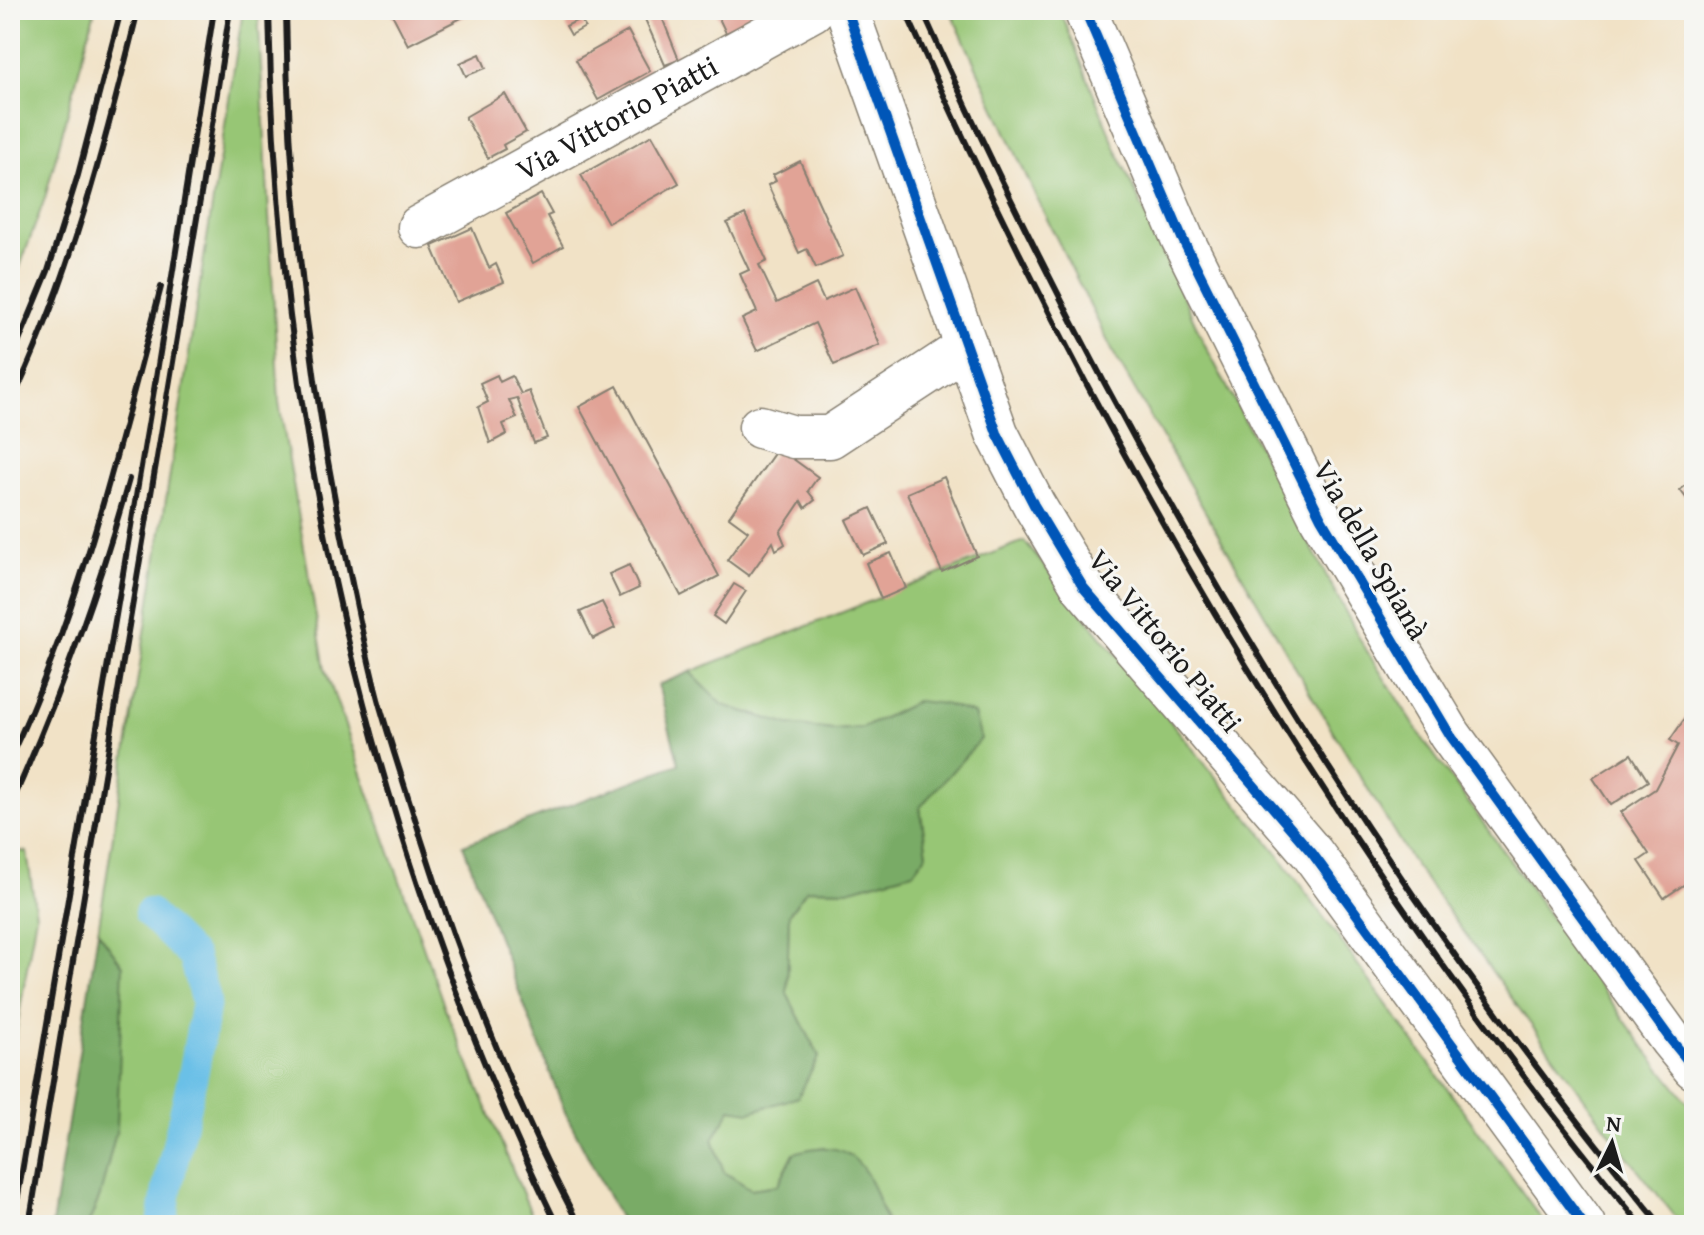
<svg xmlns="http://www.w3.org/2000/svg" width="1704" height="1235" font-family="'Gentium Book Plus',serif">
  <style>
    .green { fill: #97c674; stroke: #5a7148; stroke-width: 2 }
    .forest { fill: #79ab66; stroke: #4a6441; stroke-width: 2 }
    .lines { fill: none; stroke-linecap: round; stroke-linejoin: round }
    .canal { stroke: #6ac0e7; stroke-width: 30 }
    .building { fill: #e1a396 }
    .minor-casing { stroke: #867f71; stroke-width: 45 }
    .minor { stroke: #fff; stroke-width: 42 }
    .rail { stroke: #1c1c1c; stroke-width: 6 }
    .cycleway-casing { stroke: #f6f6f2; stroke-width: 15 }
    .cycleway { stroke: #0057b8; stroke-width: 10 }
    .labels { text-anchor: middle; stroke-width: 6; stroke-linejoin: round; paint-order: stroke }
    .street-label { font-size: 30px; fill: #1c1c1c; stroke: #f6f6f2 }
  </style>
  <rect width="100%" height="100%" fill="#f6f6f2"/>
  <filter id="ink" filterUnits="userSpaceOnUse"><feTurbulence type="fractalNoise" baseFrequency=".0125" numOctaves="2"/><feDisplacementMap in="SourceGraphic" scale="16" xChannelSelector="R" yChannelSelector="G"/><feConvolveMatrix kernelMatrix="1 2 1 2 8 2 1 2 1" color-interpolation-filters="sRGB"/></filter>
  <filter id="wash" filterUnits="userSpaceOnUse"><feTurbulence type="fractalNoise" baseFrequency=".006" numOctaves="4" result="noise"/><feDisplacementMap in="SourceGraphic" scale="32" xChannelSelector="R" yChannelSelector="G"/><feGaussianBlur stdDeviation="1.8" result="paint"/><feColorMatrix in="noise" values="0 0 0 0 0 0 0 0 0 0 0 0 0 0 0 0 0 1.4 0 .05"/><feComposite in="paint" operator="in"/></filter>
  <g filter="url(#wash)">
    <rect width="100%" height="100%" fill="#f1e2c6"/>
    <g class="green">
      <path d="M10 10H95L45 198 10 294Z"/>
      <path d="M243 10H258L279 402 325 669 446 1011 536 1225H88L100 1196 123 966 98 931Z"/>
      <path d="M950 10H1060L1116 149 1204 343 1363 645 1425 742 1646 1050 1694 1110V1225H1682L1620 1147 1411 860 1317 705 1114 354 1036 197Z"/>
      <path d="M1024 541 1275 850 1546 1225H888L869 1178 794 1153 778 1185 751 1189 724 1172 713 1139 731 1109 750 1111 819 1056 787 994 789 914 806 889 848 890 927 854 920 807 937 785 918 701 863 728 834 730 788 725 722 705 690 672Z"/>
      <path d="M10 850 27 852 36 915 10 1069Z"/>
    </g>
    <g class="forest">
      <path d="M690 672 723 705 789 725 834 730 863 728 918 701 944 704 974 714 981 739 920 807 927 854 913 872 848 890 807 889 789 914 787 994 819 1056 798 1097 750 1112 731 1109 713 1139 724 1172 751 1189 778 1185 794 1153C826 1143 851 1145 869 1178 877 1193 880 1210 888 1225H623L565 1112 463 845 679 764 658 685Z"/>
      <path d="M98 931 123 966 117 1128 100 1196 88 1225H52Z"/>
    </g>
    <g class="lines">
      <path class="canal" d="M149 913 193 957 206 1002 194 1070 167 1189 162 1225"/>
    </g>
    <g id="blocks">
      <g class="building">
        <path d="M390 10H477L408 45Z"/>
        <path d="M641 10H659L679 60 665 65Z"/>
        <path d="M715 10H765L767 14 726 33Z"/>
        <path d="M580 19 585 27 571 35 566 26Z"/>
        <path d="M628 31 650 71 598 100 576 60Z"/>
        <path d="M480 54 486 68 466 76 460 63Z"/>
        <path d="M505 94 526 132 503 145 505 149 488 158 465 117Z"/>
        <path d="M652 135 679 183 608 223 581 175Z"/>
        <path d="M800 161 843 256 816 268 807 249 799 253 768 185 776 181 773 175Z"/>
        <path d="M541 194 552 214 547 216 563 246 533 263 506 213Z"/>
        <path d="M745 214 767 261 759 265 777 303 816 284 824 301 855 287 880 345 834 365 815 323 757 351 742 319 757 312 740 274 749 270 727 223Z"/>
        <path d="M472 228 489 268 496 264 504 282 456 302 432 246Z"/>
        <path d="M497 375 500 382 512 376 521 394 529 391 547 438 534 443 517 398 509 400 517 418 503 424 507 434 490 443 478 407 488 402 480 383Z"/>
        <path d="M617 386 719 576 681 596 579 407Z"/>
        <path d="M778 448 818 477 808 491 815 500 805 508 801 501 780 532 785 544 776 550 773 542 749 576 727 560 748 531 729 517Z"/>
        <path d="M944 477 977 556 942 572 907 493Z"/>
        <path d="M1694 479V508L1680 490Z"/>
        <path d="M871 508 888 544 863 555 846 520Z"/>
        <path d="M891 553 906 588 881 599 866 563Z"/>
        <path d="M629 565 639 588 620 597 609 574Z"/>
        <path d="M734 584 746 591 724 624 713 616Z"/>
        <path d="M602 602 615 628 593 639 580 612Z"/>
        <path d="M1694 705V885L1685 884 1664 898 1639 861 1649 854 1621 812 1655 789 1678 745 1670 740Z"/>
        <path d="M1631 754 1648 781 1611 805 1593 778Z"/>
      </g>
    </g>
  </g>
  <g filter="url(#ink)">
    <use href="#blocks" fill-opacity="0" stroke="#867f71" stroke-width="2"/>
    <g class="lines">
      <defs>
        <g id="minor">
          <path d="M847 10 997 433 1034 505 1083 587 1312 853 1584 1225"/>
          <path d="M1085 10 1182 238 1321 518 1450 735 1671 1040 1694 1068"/>
          <path id="s1" d="M419 227 813 10"/>
          <path d="M760 427 794 437H830L967 347"/>
        </g>
      </defs>
      <use href="#minor" class="minor-casing"/>
      <use href="#minor" class="minor"/>
      <g class="rail">
        <path d="M269 10C276 431 373 847 557 1225"/>
        <path d="M286 10C288 192 308 372 345 551 356 600 365 650 378 699 391 746 407 792 421 838 463 970 514 1102 579 1225"/>
        <path d="M905 10C1098 444 1339 857 1641 1225"/>
        <path d="M922 10C1117 443 1358 858 1661 1225"/>
        <path d="M10 363 48 271 78 175 121 10"/>
        <path d="M10 405C70 280 105 144 138 10"/>
        <path d="M10 758C81 608 119 447 161 287"/>
        <path d="M10 807C58 700 98 592 129 479"/>
        <path d="M13 1225 156 378 214 10"/>
        <path d="M29 1225 202 188 230 10"/>
      </g>
      <defs>
        <g id="cycleway">
          <path d="M847 10 997 433 1034 505 1083 587 1312 853 1584 1225"/>
          <path d="M1085 10 1182 238 1321 518 1450 735 1671 1040 1694 1068"/>
        </g>
      </defs>
      <use href="#cycleway" class="cycleway-casing"/>
      <use href="#cycleway" class="cycleway"/>
    </g>
  </g>
  <g class="labels">
    <g class="street-label">
      <text dy="10" stroke="none"><textPath href="#s1" startOffset="226">Via Vittorio Piatti</textPath></text>
      <text transform="translate(1371 550) rotate(60)" y="10">Via della Spianà</text>
      <text transform="translate(1165 641) rotate(51)" y="10">Via Vittorio Piatti</text>
    </g>
  </g>
  <rect width="1704" height="1235" fill="none" stroke="#f6f6f2" stroke-width="40"/>
  <g transform="translate(1612 1143) rotate(5)" stroke="#f6f6f2" stroke-width="6" paint-order="stroke">
  <path d="M0-6L14 30L0 20L-14 30Z" fill="#1c1c1c"/>
  <text y="-12" font-size="22" font-weight="bold" text-anchor="middle" fill="#1c1c1c">N</text>
  </g>
</svg>
